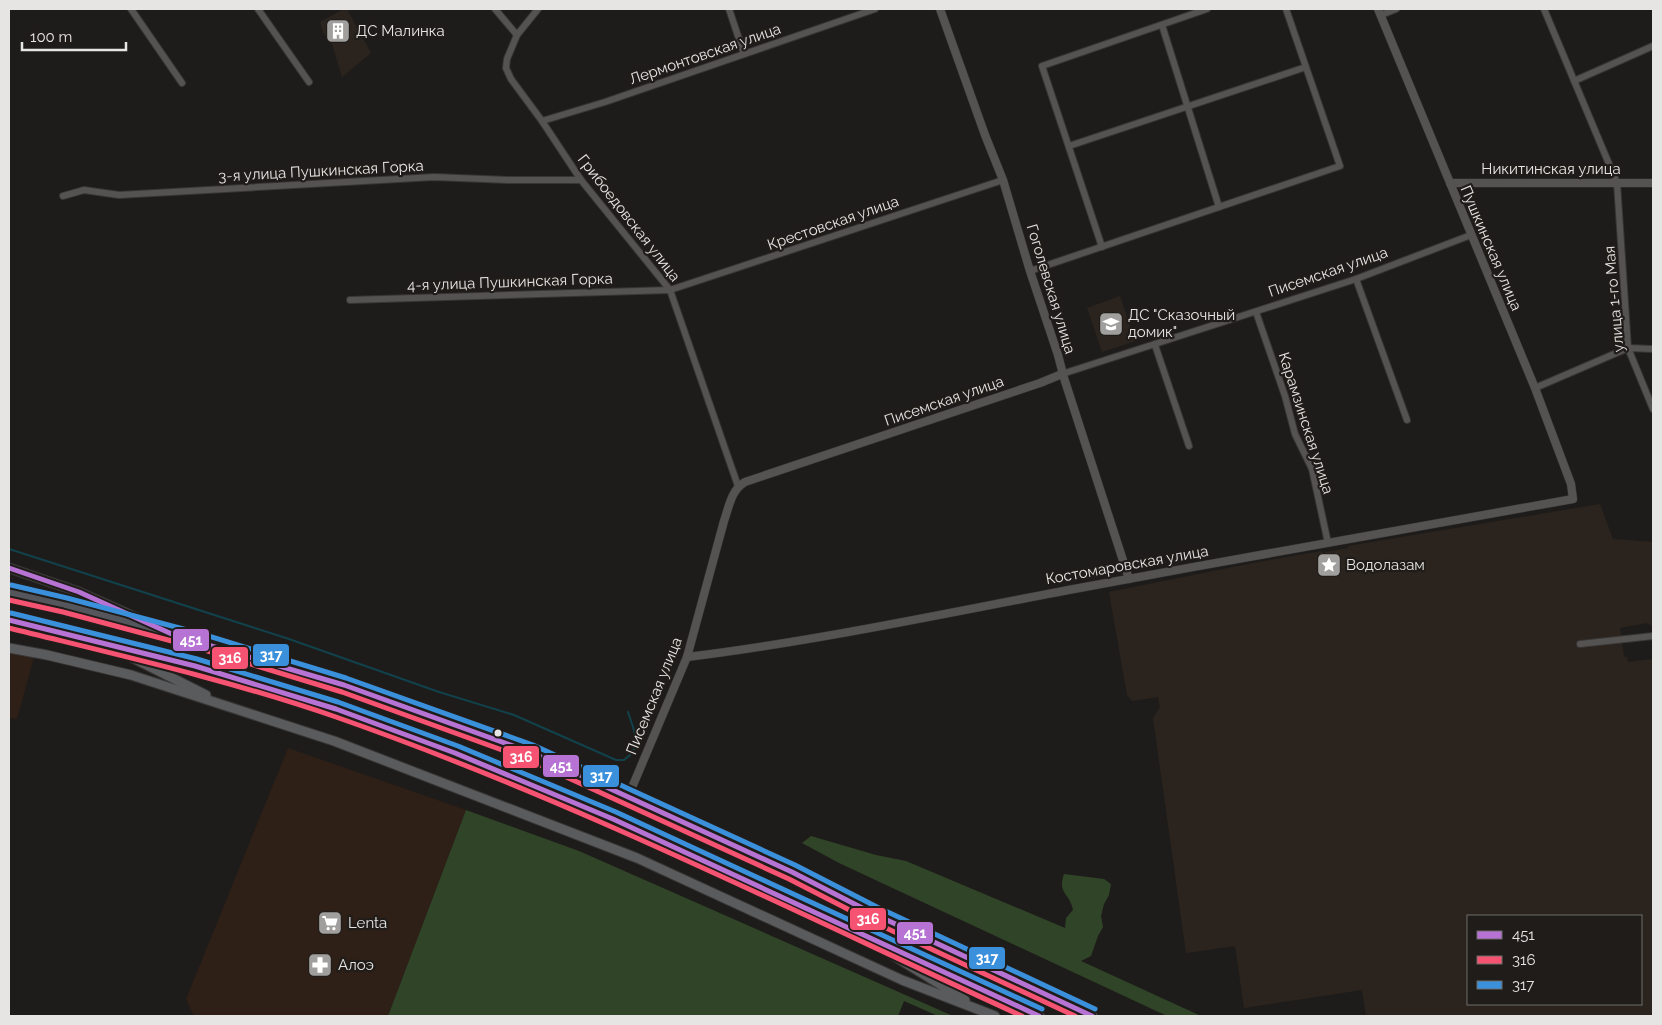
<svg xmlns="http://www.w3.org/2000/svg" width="1662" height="1025" font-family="Raleway,sans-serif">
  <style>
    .commercial { fill: #2e1f17 }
    .built { fill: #2b241e; fill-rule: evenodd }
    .green { fill: #304527 }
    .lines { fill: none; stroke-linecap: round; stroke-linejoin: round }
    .stream { stroke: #11424b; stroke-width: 2 }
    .minor-casing { stroke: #383635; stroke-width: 8 }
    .tertiary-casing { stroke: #383635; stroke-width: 9 }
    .secondary-casing { stroke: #383635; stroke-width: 11 }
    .trunk-casing { stroke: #383635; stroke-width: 12 }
    .minor { stroke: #555352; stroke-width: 6 }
    .tertiary { stroke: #555352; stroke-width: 8 }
    .secondary { stroke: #5a5b5d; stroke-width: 9 }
    .trunk { stroke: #54565c; stroke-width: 10 }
    .bus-1-casing { stroke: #1f1c19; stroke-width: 9 }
    .bus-2-casing { stroke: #1f1c19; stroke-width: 9 }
    .bus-3-casing { stroke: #1f1c19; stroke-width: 9 }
    .bus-1 { stroke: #b673d3; stroke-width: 5 }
    .bus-2 { stroke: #f65372; stroke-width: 5 }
    .bus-3 { stroke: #3a90db; stroke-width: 5 }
    .bus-dot { fill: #e7e5e3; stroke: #1f1c19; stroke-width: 2 }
    .labels { text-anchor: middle; stroke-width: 4.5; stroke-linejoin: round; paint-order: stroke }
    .poi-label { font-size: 15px; fill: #e7e5e3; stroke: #1f1c19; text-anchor: start }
    .street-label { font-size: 15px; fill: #e7e5e3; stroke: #1f1c19 }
    .line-badge { stroke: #1f1c19; stroke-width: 2 }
    .badge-label { font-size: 14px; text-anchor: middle; font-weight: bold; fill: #fff }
  </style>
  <rect width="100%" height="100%" fill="#1e1c1a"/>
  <g class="commercial">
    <path d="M9 653 34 657 17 719 9 718Z"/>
    <path d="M288 748 466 810 388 1016H194L186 999Z"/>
  </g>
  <g class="built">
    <path d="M344 9H347L371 53 342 77 332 44 324 34 320 22Z"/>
    <path d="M1120 296 1135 341 1102 352 1087 308Z"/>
    <path d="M1600 504 1613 539 1653 542V626L1646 623 1620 628 1624 657H1627L1628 662 1653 659V1016H1366L1362 990 1244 1008 1235 946 1186 953 1153 718 1160 707 1158 697 1132 701 1127 695 1109 592 1253 563 1322 551V553L1348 548V546ZM1468 916H1641V1004H1468Z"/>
  </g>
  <g class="green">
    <path d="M466 810 579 851 953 1016H938L904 1001 898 1016H388Z"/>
    <path d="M811 836 876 855 906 861 1065 928 1066 918 1073 910C1070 893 1057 894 1064 874L1104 879 1111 884 1109 895 1104 904 1101 916 1103 927 1098 936 1091 956 1081 961 1201 1016H1167L839 863 802 843Z"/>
  </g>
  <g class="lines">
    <path class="stream" d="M9 549 289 639 439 692 514 715 616 760H624C644 746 634 732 628 712"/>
    <defs>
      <g id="minor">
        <path d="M131 9 182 83"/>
        <path d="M258 9 309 82"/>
        <path d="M495 9 517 35"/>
        <path d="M538 9 517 35 507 59 506 68 511 79 542 121 581 180 670 290 738 486"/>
        <path d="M729 9 744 54"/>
        <path d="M1544 9 1617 183 1628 348 1653 409"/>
        <path d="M1381 15 1396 9"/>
        <path d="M1162 25 1219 207"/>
        <path d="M1574 81 1653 46"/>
        <path d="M542 121 605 102 875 9"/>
        <path d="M1069 146 1306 67"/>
        <path d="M63 196 84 190 119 195 434 177 508 180H581"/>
        <path d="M1102 247 1042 66 1207 9"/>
        <path d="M1030 271 1340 166 1286 9"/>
        <path d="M1356 279 1407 420"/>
        <path d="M350 300 670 290 1003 180"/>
        <path d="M1256 312 1285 396 1295 434 1312 469 1328 543"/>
        <path d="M1155 345 1189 446"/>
        <path d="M1062 374 1356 279 1471 235"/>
        <path d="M1535 388 1628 348 1653 349"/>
        <path d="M1580 644 1653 636"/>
      </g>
      <g id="tertiary">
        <path d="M940 9 985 135 1003 180 1030 271 1058 355 1064 378 1129 579"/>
        <path d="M1450 183H1653"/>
        <path d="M687 657C817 641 946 613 1074 589 1240 558 1406 529 1573 499L1571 484 1535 388 1378 9"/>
        <path d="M628 797 687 657 724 521C729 507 731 490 745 482L1040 383 1062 374"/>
      </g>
      <g id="secondary">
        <path d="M9 568 79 592 153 625"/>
        <path d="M9 648 47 655 131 675 334 741 637 858 902 980 995 1016"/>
        <path d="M115 649 206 695"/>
        <path d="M878 946 965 1000"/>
      </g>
      <g id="trunk">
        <path d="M9 592 65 605 200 641 344 685 405 706 530 752 792 872 874 914 1092 1016"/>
        <path d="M9 620 195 666 336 709 455 753 613 819 1039 1016"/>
      </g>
    </defs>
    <use href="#minor" class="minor-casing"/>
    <use href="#tertiary" class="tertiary-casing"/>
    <use href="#secondary" class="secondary-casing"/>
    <use href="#trunk" class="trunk-casing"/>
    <use href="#minor" class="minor"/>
    <use href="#tertiary" class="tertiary"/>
    <use href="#secondary" class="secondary"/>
    <use href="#trunk" class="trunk"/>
    <defs>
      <g id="bus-1">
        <path d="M9 568 79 592 174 635 344 685 530 752 792 872 874 914 1092 1016"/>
        <path d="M9 620 195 666 336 709 455 753 613 819 1039 1016"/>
      </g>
      <g id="bus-2">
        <path d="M9 600 63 612 198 648 342 692 527 759 789 879 871 921 1075 1016"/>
        <path d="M9 628C118 655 229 680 336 717 571 799 795 912 1022 1016"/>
      </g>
      <g id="bus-3">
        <path d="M11 585 67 598 202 634 346 678 533 745 795 865 877 907 1095 1009"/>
        <path d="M11 613 197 659 338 702 458 746 616 812 1042 1009"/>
      </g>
    </defs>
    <use href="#bus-1" class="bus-1-casing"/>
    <use href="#bus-2" class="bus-2-casing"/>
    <use href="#bus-3" class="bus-3-casing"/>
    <use href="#bus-1" class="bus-1"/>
    <use href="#bus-2" class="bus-2"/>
    <use href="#bus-3" class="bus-3"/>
  </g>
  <defs>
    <symbol id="building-square" viewBox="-11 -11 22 22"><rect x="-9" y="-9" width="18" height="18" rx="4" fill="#a19f9d" stroke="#1f1c19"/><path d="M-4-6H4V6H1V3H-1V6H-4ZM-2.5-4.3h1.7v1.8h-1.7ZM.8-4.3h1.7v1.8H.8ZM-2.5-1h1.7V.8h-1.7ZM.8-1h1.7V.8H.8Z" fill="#fff"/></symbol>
    <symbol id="school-square" viewBox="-11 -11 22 22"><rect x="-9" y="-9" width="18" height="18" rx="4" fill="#a19f9d" stroke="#1f1c19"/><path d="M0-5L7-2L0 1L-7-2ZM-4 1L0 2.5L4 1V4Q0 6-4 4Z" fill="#fff"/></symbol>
    <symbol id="sight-square" viewBox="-11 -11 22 22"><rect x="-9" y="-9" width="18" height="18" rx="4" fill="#a19f9d" stroke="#1f1c19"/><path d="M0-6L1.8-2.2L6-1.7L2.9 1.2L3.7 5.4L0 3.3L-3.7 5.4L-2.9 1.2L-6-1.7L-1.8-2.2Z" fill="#fff"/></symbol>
    <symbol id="supermarket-square" viewBox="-11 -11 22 22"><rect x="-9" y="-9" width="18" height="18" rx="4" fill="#a19f9d" stroke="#1f1c19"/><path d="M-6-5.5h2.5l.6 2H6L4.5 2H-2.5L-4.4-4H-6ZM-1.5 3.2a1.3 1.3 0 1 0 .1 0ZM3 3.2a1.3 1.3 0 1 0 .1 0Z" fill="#fff"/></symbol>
    <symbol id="pharmacy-square" viewBox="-11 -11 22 22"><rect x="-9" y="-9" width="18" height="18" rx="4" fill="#a19f9d" stroke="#1f1c19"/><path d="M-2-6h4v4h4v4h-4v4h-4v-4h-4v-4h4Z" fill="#fff"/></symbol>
  </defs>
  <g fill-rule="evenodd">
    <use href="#building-square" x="324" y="17" width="28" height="28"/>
    <use href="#school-square" x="1097" y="310" width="28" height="28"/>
    <use href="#sight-square" x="1315" y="551" width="28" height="28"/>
    <use href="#supermarket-square" x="316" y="909" width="28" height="28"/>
    <use href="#pharmacy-square" x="306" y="951" width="28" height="28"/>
  </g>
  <circle class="bus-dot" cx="498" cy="733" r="4.5"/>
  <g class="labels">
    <g class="poi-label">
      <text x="356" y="36">ДС Малинка</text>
      <text x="1128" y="320">ДС "Сказочный<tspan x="1128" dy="17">домик"</tspan></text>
      <text x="1346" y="570">Водолазам</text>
      <text x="348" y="928">Lenta</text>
      <text x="338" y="970">Алоэ</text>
    </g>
    <g class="street-label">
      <text transform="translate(705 54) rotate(-19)" y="5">Лермонтовская улица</text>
      <text x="1551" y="174">Никитинская улица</text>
      <text transform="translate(321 171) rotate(-3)" y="5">3-я улица Пушкинская Горка</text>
      <text transform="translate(629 218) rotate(52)" y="5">Грибоедовская улица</text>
      <text transform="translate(833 223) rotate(-19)" y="5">Крестовская улица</text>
      <text transform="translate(1491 248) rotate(67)" y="5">Пушкинская улица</text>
      <text transform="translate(1328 272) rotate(-19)" y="5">Писемская улица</text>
      <text transform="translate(510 282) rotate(-2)" y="5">4-я улица Пушкинская Горка</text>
      <text transform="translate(1051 289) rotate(73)" y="5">Гоголевская улица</text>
      <text transform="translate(1614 299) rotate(-95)" y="5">улица 1-го Мая</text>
      <text transform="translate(944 401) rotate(-19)" y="5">Писемская улица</text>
      <text transform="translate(1306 423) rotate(72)" y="5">Карамзинская улица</text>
      <text transform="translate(1127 565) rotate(-10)" y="5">Костомаровская улица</text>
      <text transform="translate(654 696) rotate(-68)" y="5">Писемская улица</text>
    </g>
  </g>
  <g class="line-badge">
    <rect x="172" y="628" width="38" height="24" rx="5" fill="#b673d3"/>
    <rect x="252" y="643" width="38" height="24" rx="5" fill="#3a90db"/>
    <rect x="211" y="646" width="38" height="24" rx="5" fill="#f65372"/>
    <rect x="502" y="745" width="38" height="24" rx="5" fill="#f65372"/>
    <rect x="542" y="754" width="38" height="24" rx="5" fill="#b673d3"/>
    <rect x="582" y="764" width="38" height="24" rx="5" fill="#3a90db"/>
    <rect x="849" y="907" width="38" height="24" rx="5" fill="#f65372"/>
    <rect x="896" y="921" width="38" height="24" rx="5" fill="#b673d3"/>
    <rect x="968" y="946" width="38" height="24" rx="5" fill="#3a90db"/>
  </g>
  <g class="badge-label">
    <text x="191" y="645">451</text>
    <text x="271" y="660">317</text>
    <text x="230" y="663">316</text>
    <text x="521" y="762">316</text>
    <text x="561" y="771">451</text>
    <text x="601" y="781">317</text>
    <text x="868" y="924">316</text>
    <text x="915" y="938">451</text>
    <text x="987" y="963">317</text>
  </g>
  <rect width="1662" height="1025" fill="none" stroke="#e7e5e3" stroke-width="20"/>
  <rect x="1467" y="915" width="175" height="90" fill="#1f1c19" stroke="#6f6c6a"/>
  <rect x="1477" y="931" width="25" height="8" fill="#b673d3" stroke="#6f6c6a"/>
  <text x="1512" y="940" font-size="15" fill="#e7e5e3">451</text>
  <rect x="1477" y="956" width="25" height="8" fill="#f65372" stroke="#6f6c6a"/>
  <text x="1512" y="965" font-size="15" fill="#e7e5e3">316</text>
  <rect x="1477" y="981" width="25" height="8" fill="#3a90db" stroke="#6f6c6a"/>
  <text x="1512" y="990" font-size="15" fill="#e7e5e3">317</text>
  <path d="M22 42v8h104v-8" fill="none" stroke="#e7e5e3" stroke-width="2.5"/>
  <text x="30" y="42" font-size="15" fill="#e7e5e3" stroke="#1f1c19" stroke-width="4" paint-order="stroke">100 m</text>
</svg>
